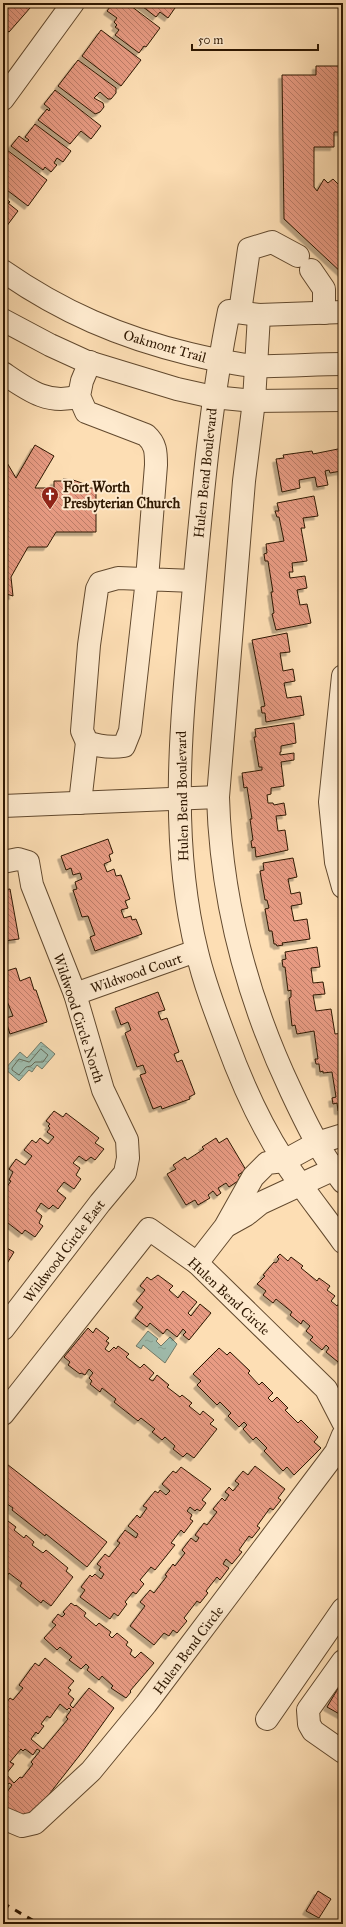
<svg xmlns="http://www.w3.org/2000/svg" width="346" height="1927" font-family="'IM FELL Great Primer',serif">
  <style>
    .water { fill: url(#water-ripples); stroke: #727a68 }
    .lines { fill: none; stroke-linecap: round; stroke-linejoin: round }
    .shore { stroke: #666a57; stroke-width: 1 }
    .building { fill: url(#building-back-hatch); stroke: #2e1701; fill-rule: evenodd; filter: url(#shadow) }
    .minor-casing { stroke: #62492e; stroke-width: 24 }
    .minor { stroke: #feeace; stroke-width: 22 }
    .rail { stroke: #2e1701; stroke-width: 3; stroke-dasharray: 7 7; stroke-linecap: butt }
    .labels { text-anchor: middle; stroke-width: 4; stroke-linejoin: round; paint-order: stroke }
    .street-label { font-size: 14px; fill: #2e1701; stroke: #feeace }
    .poi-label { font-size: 14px; font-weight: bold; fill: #2e1701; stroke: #feeace; text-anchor: start }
  </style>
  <defs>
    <pattern id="water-ripples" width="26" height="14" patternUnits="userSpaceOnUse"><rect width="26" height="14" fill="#9fbcad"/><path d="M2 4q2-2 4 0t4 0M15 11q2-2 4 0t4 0" fill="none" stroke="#89a193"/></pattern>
    <pattern id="building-back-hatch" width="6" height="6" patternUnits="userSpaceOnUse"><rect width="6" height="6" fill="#e89b83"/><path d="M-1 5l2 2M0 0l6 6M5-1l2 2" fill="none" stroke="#bc7d69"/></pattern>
    <filter id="shadow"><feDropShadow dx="-3.5" dy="3.5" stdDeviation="0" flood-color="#0004"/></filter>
  </defs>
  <rect width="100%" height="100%" fill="#fddeb4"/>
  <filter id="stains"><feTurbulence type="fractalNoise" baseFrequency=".005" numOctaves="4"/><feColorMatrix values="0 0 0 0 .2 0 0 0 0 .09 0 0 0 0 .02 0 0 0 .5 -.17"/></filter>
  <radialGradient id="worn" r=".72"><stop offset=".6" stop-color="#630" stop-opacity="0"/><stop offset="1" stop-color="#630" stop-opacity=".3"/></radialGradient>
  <g class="water">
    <path d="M41 1042 55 1054 42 1069 37 1065 32 1072 29 1070 19 1081 5 1069 20 1052 27 1058Z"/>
    <path d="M148 1331 158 1339 156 1341 161 1346 170 1337 177 1344 165 1363 143 1345 141 1349 136 1346Z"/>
  </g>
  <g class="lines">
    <path class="shore" d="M41 1049 48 1055 43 1062H35L31 1066 26 1067 19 1075 12 1070V1068L19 1059 29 1062Z"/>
  </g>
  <g class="building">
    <path d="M3 3H24L30 8 9 32 3 27Z"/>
    <path d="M113 3H127L160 28 146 47 144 46 139 53 115 35 119 30 115 27 117 25 114 22 117 18 107 11Z"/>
    <path d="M138 3H169L175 8 168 18 160 12 156 17Z"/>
    <path d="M101 30 141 60 121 86 82 56Z"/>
    <path d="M3 35 7 38 3 44Z"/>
    <path d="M78 60 116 88V93L111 99H108L100 92 94 98 103 103 104 107 100 112 95 114 58 86Z"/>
    <path d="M316 66H343V132H334V147H314V187L317 191 324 179 328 183 333 179 343 189V274L284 219 282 75H316Z"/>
    <path d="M55 90 101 126 91 139 81 131 70 144 38 120 47 109 49 111 50 109 44 104Z"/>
    <path d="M35 124 71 151 63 162 57 158 54 163 57 165 51 172 45 167 43 170 11 146 19 136 27 142 29 140 25 137Z"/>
    <path d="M7 150 47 180 28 206 3 187V170L5 167 3 166V156Z"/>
    <path d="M3 196 10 202 8 203 18 211 3 231Z"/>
    <path d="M35 445 54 456 35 488H54V481H63V479L73 480 82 483 88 488H96V532H56L47 547H28L11 577 13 596 3 593V456L16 478Z"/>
    <path d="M342 445H343V482L341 471 330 473 329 470 325 471 328 485 317 487 315 477 299 480 300 488 282 492 276 459 284 458 283 455 290 454 312 451 313 454 343 448Z"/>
    <path d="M314 496 318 516 303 518 305 528H301L307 561 292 563 293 572H289L290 578 305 576 307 588 297 590 300 605 307 604 311 623 276 630 272 614 274 613 271 592H273L268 561H265L264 554 267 553 266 544 284 541 279 517H277L275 511H279L277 503Z"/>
    <path d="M287 633 290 652 280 653 283 671 293 669 295 681 284 683 287 698 301 696 304 715 266 722 265 713H262L261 707 265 706 252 640Z"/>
    <path d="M294 723 296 743 281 746V752H280V755L294 753V760L281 762 284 786 271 788V794L267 795 268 803H273L274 805 284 803 286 815 276 816 278 831 285 830 288 850 256 857 255 847 252 848 251 841 253 840 250 819H252L247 787 244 788 242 773 262 770V767H259L254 737H256L255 729Z"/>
    <path d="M108 839 113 853 109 855 111 861 104 864 107 872 114 869 116 876 121 875 130 899 125 901 128 908 121 910 124 918 131 916 132 920 136 919 142 934 95 951 90 937 95 935 88 916 82 917 73 890 77 889 75 882 82 879 80 873 73 875 71 868 66 870 61 856Z"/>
    <path d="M293 858 297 877 288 879 291 894 300 892 302 904 291 906 294 921 307 919 310 939 282 943 283 945 277 946 276 944H274L272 931H269L265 909 269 908 267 900H265L260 871 264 870 263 863Z"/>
    <path d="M10 889 19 939 4 941 3 890Z"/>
    <path d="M317 947 320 967 311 968 313 983 323 982 325 994 313 995 316 1011 331 1009 335 1034 343 1033V1042H339L340 1050H343V1111H338L337 1103 333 1104 332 1098 336 1097 332 1072 323 1073V1071L320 1072 319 1064H316L315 1059H318L314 1031 297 1034 295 1025 292 1026 289 998 291 997V990L288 991 285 967H283L282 960 286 959 285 952Z"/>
    <path d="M16 968 20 981 30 977 34 990H36L47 1022 10 1034 5 1018 13 1016 7 1001 3 1002V972Z"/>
    <path d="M158 992 165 1010 158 1012 161 1020 167 1018 179 1052 174 1054 177 1062 182 1060 195 1094 189 1097 190 1099 162 1109 161 1106 153 1109 140 1075 146 1073 143 1065 137 1067 125 1033 131 1030 128 1022 121 1025 115 1008Z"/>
    <path d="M54 1111 63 1117 66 1113 99 1138 95 1143 104 1149 95 1160 91 1157 86 1161 79 1156 73 1163 80 1168 76 1175 81 1179 74 1189 64 1182 57 1191 66 1198 58 1209 53 1205 49 1209 41 1203 36 1211 42 1216 39 1223 43 1226 35 1237 25 1230 22 1234 3 1219V1187L6 1188 11 1181 9 1180 13 1172 9 1169 16 1159 25 1165 32 1156 24 1150 32 1140 36 1143 40 1138 48 1144 54 1137 47 1132 50 1128 48 1126 50 1124 46 1121Z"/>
    <path d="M216 1138 219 1143 227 1138 246 1170 238 1175 241 1179 229 1187 226 1183 218 1188 221 1193 217 1196 213 1191 208 1195 210 1198 198 1205 195 1200 186 1205 167 1174 176 1169 173 1165 185 1157 187 1160 204 1149 202 1147Z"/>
    <path d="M3 1246 14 1252 3 1270Z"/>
    <path d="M280 1254 288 1261 291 1257 303 1266 301 1268 317 1281 319 1278 330 1286 327 1290 335 1296 331 1301 337 1306 340 1302 343 1304V1360L341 1359 338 1362 326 1352 329 1348 326 1345 322 1350 310 1340 313 1337 306 1331 310 1326 303 1320 301 1324 290 1315 292 1312 276 1299 273 1303 263 1295 266 1291 257 1284 265 1276 263 1275 274 1262 276 1263 279 1259 277 1257Z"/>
    <path d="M158 1275 173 1286 169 1290 178 1298 183 1291 197 1302 188 1313 191 1316 200 1304 211 1313 189 1340 183 1335 186 1332 183 1329 177 1337 167 1329 163 1334 150 1323 147 1327 135 1318 143 1307 136 1301 145 1290 140 1286 147 1277 151 1280Z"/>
    <path d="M88 1328 93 1333 96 1328 109 1338 106 1341 109 1343 105 1349 109 1352 114 1347 116 1349 118 1346 129 1354 126 1357 140 1368 144 1364 154 1373 149 1379 153 1381 157 1375 169 1385 167 1387 180 1397 182 1395 192 1403 189 1406 200 1415 203 1411 214 1420 210 1424 217 1429 194 1458 187 1453 183 1457 173 1449 175 1446 165 1437 162 1440 152 1432 155 1429 141 1418 138 1421 114 1402 116 1399 102 1388 100 1392 90 1384 92 1381 89 1378 93 1373 89 1369 85 1375 81 1373 80 1374 68 1365 70 1362 64 1357Z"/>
    <path d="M219 1348 227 1355 230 1352 250 1371 248 1373 259 1385 262 1382 273 1393 268 1398 272 1402 277 1397 288 1408 285 1410 298 1423 301 1420 318 1437 314 1442 321 1448 294 1475 287 1467 283 1471 264 1451 267 1448 256 1437 253 1440 243 1429 247 1425 244 1422 239 1427 228 1416 231 1413 220 1402 217 1405 197 1385 201 1381 193 1374Z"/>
    <path d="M3 1461 107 1542 87 1567 46 1534 45 1536 12 1510 13 1508 3 1501Z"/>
    <path d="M255 1466 285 1489 278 1498 281 1500 273 1510 270 1508 257 1526 260 1528 252 1538 249 1536 239 1550 242 1552 232 1564 226 1559 223 1564 229 1568 220 1580 217 1577 206 1591 208 1593 200 1603 197 1601 184 1618 187 1621 177 1633 173 1630 169 1636 164 1633 154 1645 130 1626 145 1606 140 1602 150 1590 154 1593 167 1576 165 1575 173 1564 175 1566 185 1553 182 1550 191 1538 196 1542 199 1538 195 1535 204 1523 207 1525 217 1512 213 1509 222 1498 225 1501 229 1495 225 1492 229 1487 233 1491 239 1484 235 1481 243 1471 248 1475Z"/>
    <path d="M181 1467 211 1489 202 1500 206 1503 200 1511 197 1509 195 1511 190 1507 187 1511 192 1515 190 1519 193 1521 184 1533 181 1530 171 1543 175 1545 155 1570 151 1567 140 1580 144 1584 136 1594 133 1592 125 1602 127 1604 118 1616 114 1613 110 1619 80 1597 85 1590 81 1587 90 1575 92 1577 95 1574 101 1579 104 1574 99 1570 101 1567 97 1564 105 1554 109 1557 120 1543 117 1541 125 1530 136 1538 138 1534 128 1526 137 1515 140 1518 147 1508 143 1506 155 1491 158 1493 160 1490 166 1495 170 1491 162 1484 173 1471 176 1473Z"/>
    <path d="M8 1521 16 1527 14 1530 24 1538 26 1535 34 1542 32 1545 43 1553 46 1550 68 1568 66 1571 73 1577 51 1606 43 1600 41 1603 20 1586 22 1583 9 1573 7 1576 3 1572V1523L5 1524Z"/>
    <path d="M71 1603 75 1606 76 1605 86 1613 84 1616 96 1626 99 1623 111 1632 109 1635 112 1638 117 1633 128 1642 126 1645 132 1650 130 1654 135 1658 141 1652 154 1663 130 1691 131 1692 126 1698 111 1688 113 1686 102 1676 99 1680 87 1670 89 1667 86 1664 81 1669 69 1660 72 1657 60 1647 57 1650 44 1638 56 1625 52 1622 58 1614 62 1617 65 1614 63 1612Z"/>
    <path d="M45 1658 74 1681 68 1688 71 1690 68 1694 74 1699 70 1705 73 1708 89 1688 114 1708 83 1751 32 1816 23 1824 3 1808V1800L6 1796 5 1795 12 1785 9 1783 4 1789 3 1788V1707L10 1698 13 1700 23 1688 19 1685 35 1663 39 1666ZM60 1704 67 1710 69 1708 71 1710 66 1717 68 1719 43 1749 31 1739 36 1732 38 1734 44 1726 41 1724 47 1716 50 1718ZM21 1749 23 1751 25 1749 33 1755 37 1749 40 1751 31 1762 33 1764 22 1778 20 1777 14 1783 6 1774 14 1764 10 1762Z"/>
    <path d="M343 1680V1716L327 1707Z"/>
    <path d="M318 1891 331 1899 319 1918 306 1911Z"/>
  </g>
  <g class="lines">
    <defs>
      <g id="minor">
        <path d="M3 99 73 3"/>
        <path d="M311 270 324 289V313"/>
        <path d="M3 271C62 312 120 337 190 354 211 359 233 364 255 366 284 367 314 364 343 364"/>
        <path d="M240 312 249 249 272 242 298 256"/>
        <path d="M343 312 259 315 229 311C210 405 202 501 193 597 182 715 168 835 197 952 204 982 215 1011 226 1040 241 1081 259 1122 283 1159 301 1187 323 1214 343 1242"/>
        <path d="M259 315 254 401 244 481 218 797C221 900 247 998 291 1091 306 1123 321 1154 343 1182"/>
        <path d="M3 320 50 345 85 361 177 389 213 397 254 401 343 400"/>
        <path d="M90 362 82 381 79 396 86 412 146 435C156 444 156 452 156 465L147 579 130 731 124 746C111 748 100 747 87 742L82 731 89 645 97 589 100 583 118 578 194 581"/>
        <path d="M3 373C28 390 49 406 79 396"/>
        <path d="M343 676 330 802 336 862 343 887"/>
        <path d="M80 803 87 742"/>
        <path d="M3 806 218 797"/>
        <path d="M3 862 18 859 28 862 32 885 75 994 103 1090 127 1140 128 1158 125 1173 100 1203 3 1329"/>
        <path d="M75 994 196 951"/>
        <path d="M228 1225 246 1215 261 1203 343 1165"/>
        <path d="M197 1263 225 1227 253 1177 267 1163 284 1161 317 1143 343 1135"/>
        <path d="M3 1414 149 1229 197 1263 326 1389 343 1422"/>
        <path d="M343 1661 308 1710 309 1724 313 1731 343 1752"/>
        <path d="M267 1719 343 1609"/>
        <path d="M3 1818 22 1826 35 1823 91 1771 146 1704 336 1452 343 1435"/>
      </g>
    </defs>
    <use href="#minor" class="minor-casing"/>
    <use href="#minor" class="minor"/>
    <path class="rail" d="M3 1903 39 1924"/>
  </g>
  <defs>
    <symbol id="church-pin" viewBox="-11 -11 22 30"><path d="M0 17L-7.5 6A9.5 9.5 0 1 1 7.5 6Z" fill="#8f2418" stroke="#feeace"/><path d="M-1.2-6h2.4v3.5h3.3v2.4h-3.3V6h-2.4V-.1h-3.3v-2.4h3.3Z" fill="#fff"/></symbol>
  </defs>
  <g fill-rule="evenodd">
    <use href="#church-pin" x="40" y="485" width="20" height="27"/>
  </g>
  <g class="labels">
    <g class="street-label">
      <text transform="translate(165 346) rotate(16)" y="5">Oakmont Trail</text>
      <text transform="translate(205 473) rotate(-84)" y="5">Hulen Bend Boulevard</text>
      <text transform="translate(182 796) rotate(-91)" y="5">Hulen Bend Boulevard</text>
      <text transform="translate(136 973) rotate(-19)" y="5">Wildwood Court</text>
      <text transform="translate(79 1018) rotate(72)" y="5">Wildwood Circle North</text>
      <text transform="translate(64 1251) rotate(-53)" y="5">Wildwood Circle East</text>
      <text transform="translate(229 1296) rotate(43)" y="5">Hulen Bend Circle</text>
      <text transform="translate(188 1650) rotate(-53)" y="5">Hulen Bend Circle</text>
    </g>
    <g class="poi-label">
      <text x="63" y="492">Fort Worth<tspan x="63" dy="16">Presbyterian Church</tspan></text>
    </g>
  </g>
  <rect width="346" height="1927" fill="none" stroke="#fddeb4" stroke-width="16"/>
  <rect x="4" y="4" width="338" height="1919" fill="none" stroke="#2e1701" stroke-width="2"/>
  <rect x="8" y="8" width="330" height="1911" fill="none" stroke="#2e1701"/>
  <path d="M192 44v6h126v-6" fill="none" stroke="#2e1701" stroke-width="2"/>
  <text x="198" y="44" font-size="12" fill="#2e1701" stroke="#feeace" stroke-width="3" paint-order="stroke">50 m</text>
  <rect width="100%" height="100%" filter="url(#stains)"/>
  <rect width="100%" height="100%" fill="url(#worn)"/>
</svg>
